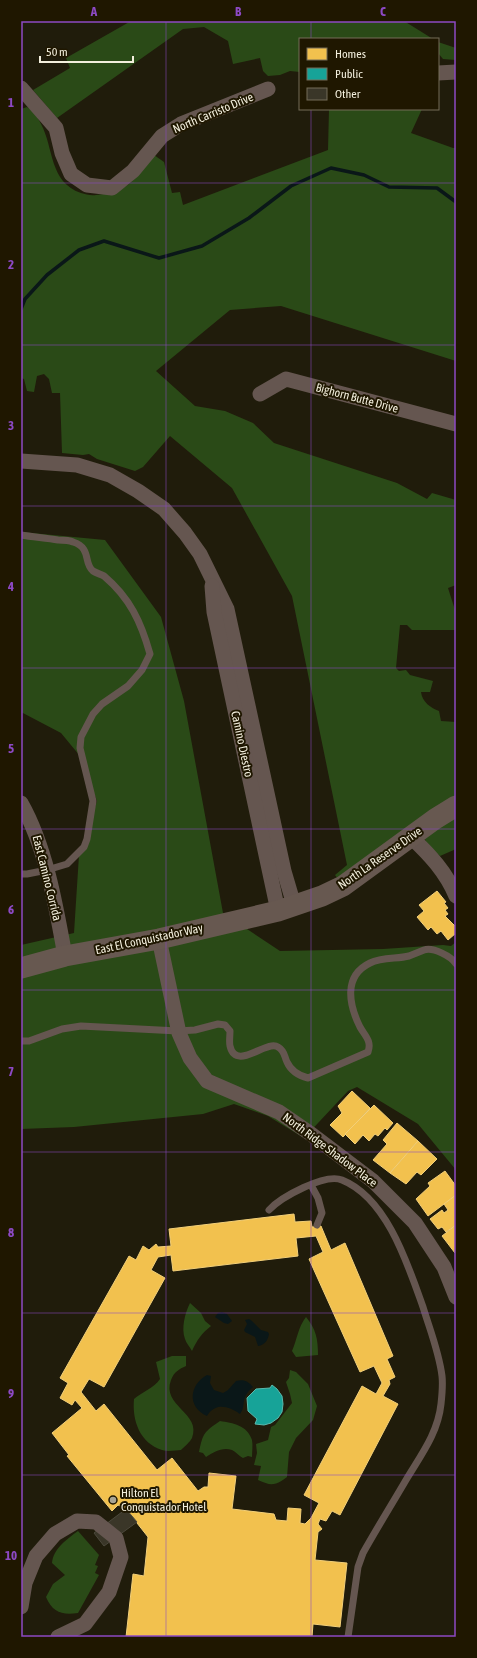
<svg xmlns="http://www.w3.org/2000/svg" width="477" height="1658" font-family="'Asap Condensed',sans-serif">
  <style>
    .green { fill: #2a4a17 }
    .water { fill: #0a1718 }
    .homes { fill: #f2c14e; stroke: #f2cf79; fill-rule: evenodd }
    .public { fill: #17a398; stroke: #59baad }
    .lines { fill: none; stroke-linecap: round; stroke-linejoin: round }
    .stream { stroke: #0a1718; stroke-width: 3.5 }
    .building { fill: #3a3628; stroke: #4c493c }
    .lane { stroke: #655650; stroke-width: 7 }
    .street { stroke: #655650; stroke-width: 15 }
    .secondary { stroke: #675850; stroke-width: 21 }
    .grid { fill: none; stroke: #8d49c4; stroke-width: 1; stroke-opacity: 0.55 }
    .poi-dot { fill: #a9a594; stroke: #1f1700; stroke-width: 1.5 }
    .labels { text-anchor: middle; stroke-width: 4; stroke-linejoin: round; paint-order: stroke }
    .street-label { font-size: 12px; fill: #f3efdd; stroke: #1f1700 }
    .poi-label { font-size: 12px; fill: #f3efdd; stroke: #1f1700; text-anchor: start }
    .neatline { fill: none; stroke: #8d49c4; stroke-width: 1.5 }
    .grid-label { font-size: 13px; text-anchor: middle; font-weight: bold; fill: #8d49c4 }
  </style>
  <rect width="100%" height="100%" fill="#201c0b"/>
  <g class="green">
    <path d="M131 21H404L433 39H300V72L290 71 280 75 268 76 263 71 260 58 233 64 228 41 204 27 183 29 57 118 33 90 70 68 66 58Z"/>
    <path d="M438 42 456 48V60L443 59 438 53Z"/>
    <path d="M27 107C33 111 38 117 41 124 54 148 49 182 81 193 86 194 90 196 96 195 130 191 134 180 154 155L164 162 172 193 180 192 183 205 328 150 329 109H422L411 133 453 148H456V361L281 306 230 310 156 371 195 406 225 411 253 423 274 443 397 483 427 499 432 493 456 500V585L448 588 456 613V630H412L407 625H400L396 668 399 671 406 670 410 675 433 681 430 692H421C422 702 431 708 439 711L441 721 456 722V797L338 879 335 875 347 865 292 596 232 488 170 436 143 467 135 471 97 459 89 454 83 455 62 453 60 393H52L49 379 44 374 37 376 34 392 27 391 24 379 21 378V109Z"/>
    <path d="M21 532 105 540 161 617 184 701 223 913 280 951 383 949 443 945 451 946 456 942V1170L418 1124 357 1087 348 1091 304 1138 268 1116 234 1104 203 1114 74 1127 21 1129V945L74 933 79 855 97 801 80 756 61 733 21 712Z"/>
    <path d="M456 817V849L440 856 427 844 424 837Z"/>
    <path d="M190 1303 201 1313 205 1321 211 1326C202 1333 197 1340 192 1351 190 1347 186 1343 185 1339 181 1328 185 1313 190 1303Z"/>
    <path d="M306 1317C316 1329 318 1339 318 1355L296 1357 292 1351C297 1340 298 1327 306 1317Z"/>
    <path d="M172 1356H186V1366C179 1369 174 1372 171 1380 161 1406 202 1413 192 1438 190 1442 184 1447 181 1450 176 1450 168 1452 162 1450 140 1443 132 1421 134 1399 142 1392 154 1388 160 1379L156 1362Z"/>
    <path d="M290 1370 296 1372 308 1384 317 1406 313 1420 296 1438 289 1452 287 1477C275 1486 271 1486 258 1480L261 1466 254 1465 257 1453 256 1444 268 1440 271 1427 275 1425 292 1403 290 1394 286 1382 289 1378Z"/>
    <path d="M220 1421C233 1423 247 1425 252 1440 253 1445 252 1452 252 1457L248 1456 243 1458C239 1456 236 1452 232 1450 222 1447 214 1452 206 1457L203 1453 199 1452C203 1433 204 1432 220 1421Z"/>
    <path d="M78 1531 99 1555 95 1565 98 1566 95 1573 99 1575 78 1613C62 1615 53 1613 46 1597L53 1584 65 1575 52 1563C53 1549 67 1539 78 1531Z"/>
  </g>
  <g class="water">
    <path d="M222 1312 227 1314 232 1321 228 1324 224 1323 215 1317 218 1313Z"/>
    <path d="M249 1319 252 1321 261 1330 268 1332 269 1334C268 1340 265 1345 258 1346L255 1337 245 1332 244 1330 247 1324 245 1320Z"/>
    <path d="M207 1375 211 1376 210 1383 214 1390 223 1393 228 1390 236 1381C244 1379 248 1381 253 1387 239 1399 247 1405 240 1414 229 1406 215 1402 207 1416 187 1407 189 1385 207 1375Z"/>
  </g>
  <g class="homes">
    <path d="M437 891 446 902 444 903 448 908 445 910 448 914 445 916 456 927V933L448 940 441 931 437 934 431 927 428 930 417 917 424 911 419 905Z"/>
    <path d="M352 1091 370 1108 343 1137 330 1125 342 1113 338 1106Z"/>
    <path d="M374 1105 393 1123 387 1130 385 1128 378 1136 375 1134 369 1141 363 1135 355 1144 345 1134Z"/>
    <path d="M397 1123 418 1141 390 1173 373 1160 387 1144 383 1140Z"/>
    <path d="M418 1141 437 1159 421 1175 417 1172 406 1184 390 1173Z"/>
    <path d="M445 1171 456 1186V1195L428 1216 416 1199 430 1186 428 1183Z"/>
    <path d="M456 1195V1225L446 1232 442 1227 438 1229 430 1219 442 1210 444 1213 448 1210 444 1204Z"/>
    <path d="M294 1214 295 1222 311 1221 312 1227 321 1226 331 1250 345 1243 393 1356 387 1359 395 1377 389 1380 390 1384 383 1396 398 1404 340 1515 332 1511 326 1521 320 1519 318 1524 322 1529 318 1532 315 1560 347 1563 340 1627 313 1624 312 1637H126L133 1574 144 1576 148 1537 126 1509 118 1505 112 1511 67 1456 69 1455 52 1433 82 1408 75 1400 72 1405 60 1398 68 1383 60 1378 129 1256 136 1260 143 1246 149 1250 156 1244 158 1247 171 1246 169 1229ZM316 1236 323 1252 309 1259 360 1372 374 1366 382 1383 376 1394 362 1386 304 1495 319 1503 311 1518 305 1524 300 1523 301 1509 288 1508 287 1521 276 1520 274 1514 232 1509 236 1476 209 1473 208 1487H204L198 1491 172 1458 157 1470 104 1404 96 1411 81 1392 89 1379 104 1387 165 1278 151 1270 158 1257 171 1255 173 1271 298 1256 296 1238Z"/>
    <path d="M456 1225V1252L455 1253 442 1236Z"/>
  </g>
  <path class="public" d="M272 1385 277 1389 282 1396 283 1404 282 1412 278 1418 271 1423 264 1425 255 1424 257 1419 248 1411 247 1398 256 1389 270 1388Z"/>
  <g class="lines">
    <path class="stream" d="M21 309 25 299 47 275 79 250 104 241 159 258 202 246 249 218 291 186 331 168 364 175 389 187 437 188 456 202"/>
  </g>
  <path class="building" d="M126 1509 137 1522 104 1546 94 1533Z"/>
  <g class="lines">
    <g class="lane">
      <path d="M21 535C33 537 46 538 58 540 63 540 69 540 73 542 92 548 83 563 93 571 96 573 100 574 104 576 130 598 141 622 150 654L142 670 128 686 102 704 93 714 81 737 80 748 93 801 87 839 84 847 67 864 47 870 27 874H21"/>
      <path d="M21 1041H29L62 1029 81 1026 178 1031 195 1030 218 1024 225 1025 230 1031C230 1036 229 1042 230 1046 236 1072 267 1039 278 1047 285 1051 284 1056 287 1062 291 1071 300 1076 308 1078L368 1052C372 1041 365 1036 360 1027 349 1005 343 976 370 963 382 957 397 959 409 956 414 954 419 952 424 950 433 947 451 956 456 964"/>
      <path d="M311 1185 318 1198 322 1213 317 1225"/>
      <path d="M269 1210C281 1197 325 1173 342 1180 387 1198 408 1265 423 1307 430 1330 439 1352 442 1376 443 1385 442 1395 441 1404 438 1433 421 1455 406 1480 392 1504 377 1528 363 1553L358 1567 348 1637"/>
    </g>
    <g class="street">
      <path d="M438 73 456 72"/>
      <path d="M21 88 56 128 62 153 71 174 87 185 112 188 133 171 162 136 181 124 268 89"/>
      <path d="M260 394 286 379 456 424"/>
      <path d="M21 461 77 465 110 475 138 491 164 509 185 533 200 554 227 609 284 871 294 905"/>
      <path d="M212 586 214 612 278 911"/>
      <path d="M21 803C46 847 56 906 65 956"/>
      <path d="M411 837C430 855 446 872 456 896"/>
      <path d="M159 939 179 1033 190 1058 207 1081 279 1112 311 1134 373 1181 415 1223 444 1267 456 1297"/>
      <path d="M21 1607 25 1583 36 1556 55 1534 77 1521 96 1522 116 1538 121 1557 109 1592 85 1624 58 1637"/>
    </g>
    <path class="secondary" d="M21 968 65 956 159 939 278 911 322 896 343 886 435 819 456 806"/>
  </g>
  <path class="grid" d="M166 21V1637M311 21V39M311 109V1637M21 183H456M21 345H456M21 506H456M21 668H456M21 829H456M21 990H456M21 1152H456M21 1313H456M21 1475H456"/>
  <circle class="poi-dot" cx="113" cy="1500" r="4"/>
  <g class="labels">
    <g class="street-label">
      <text transform="translate(213 113) rotate(-23)" y="4">North Carristo Drive</text>
      <text transform="translate(357 398) rotate(15)" y="4">Bighorn Butte Drive</text>
      <text transform="translate(242 744) rotate(78)" y="4">Camino Diestro</text>
      <text transform="translate(380 858) rotate(-35)" y="4">North La Reserve Drive</text>
      <text transform="translate(47 878) rotate(76)" y="4">East Camino Corrida</text>
      <text transform="translate(149 939) rotate(-12)" y="4">East El Conquistador Way</text>
      <text transform="translate(330 1150) rotate(37)" y="4">North Ridge Shadow Place</text>
    </g>
    <g class="poi-label">
      <text x="121" y="1497">Hilton El<tspan x="121" dy="14">Conquistador Hotel</tspan></text>
    </g>
  </g>
  <rect width="477" height="1658" fill="none" stroke="#1f1700" stroke-width="44"/>
  <rect x="299" y="38" width="140" height="72" fill="#1f1700" stroke="#746d58"/>
  <rect x="307" y="48" width="20" height="12" fill="#f2c14e" stroke="#746d58"/>
  <text x="335" y="58" font-size="12" fill="#f3efdd">Homes</text>
  <rect x="307" y="68" width="20" height="12" fill="#17a398" stroke="#746d58"/>
  <text x="335" y="78" font-size="12" fill="#f3efdd">Public</text>
  <rect x="307" y="88" width="20" height="12" fill="#3a3628" stroke="#746d58"/>
  <text x="335" y="98" font-size="12" fill="#f3efdd">Other</text>
  <path d="M40 56v6h93v-6" fill="none" stroke="#f3efdd" stroke-width="2"/>
  <text x="46" y="56" font-size="12" fill="#f3efdd" stroke="#1f1700" stroke-width="3" paint-order="stroke">50 m</text>
  <rect x="22" y="22" width="433" height="1614" class="neatline"/>
  <g class="grid-label">
    <text x="94" y="16">A</text>
    <text x="238" y="16">B</text>
    <text x="383" y="16">C</text>
    <text x="11" y="107">1</text>
    <text x="11" y="269">2</text>
    <text x="11" y="430">3</text>
    <text x="11" y="591">4</text>
    <text x="11" y="753">5</text>
    <text x="11" y="914">6</text>
    <text x="11" y="1076">7</text>
    <text x="11" y="1237">8</text>
    <text x="11" y="1398">9</text>
    <text x="11" y="1560">10</text>
  </g>
</svg>
